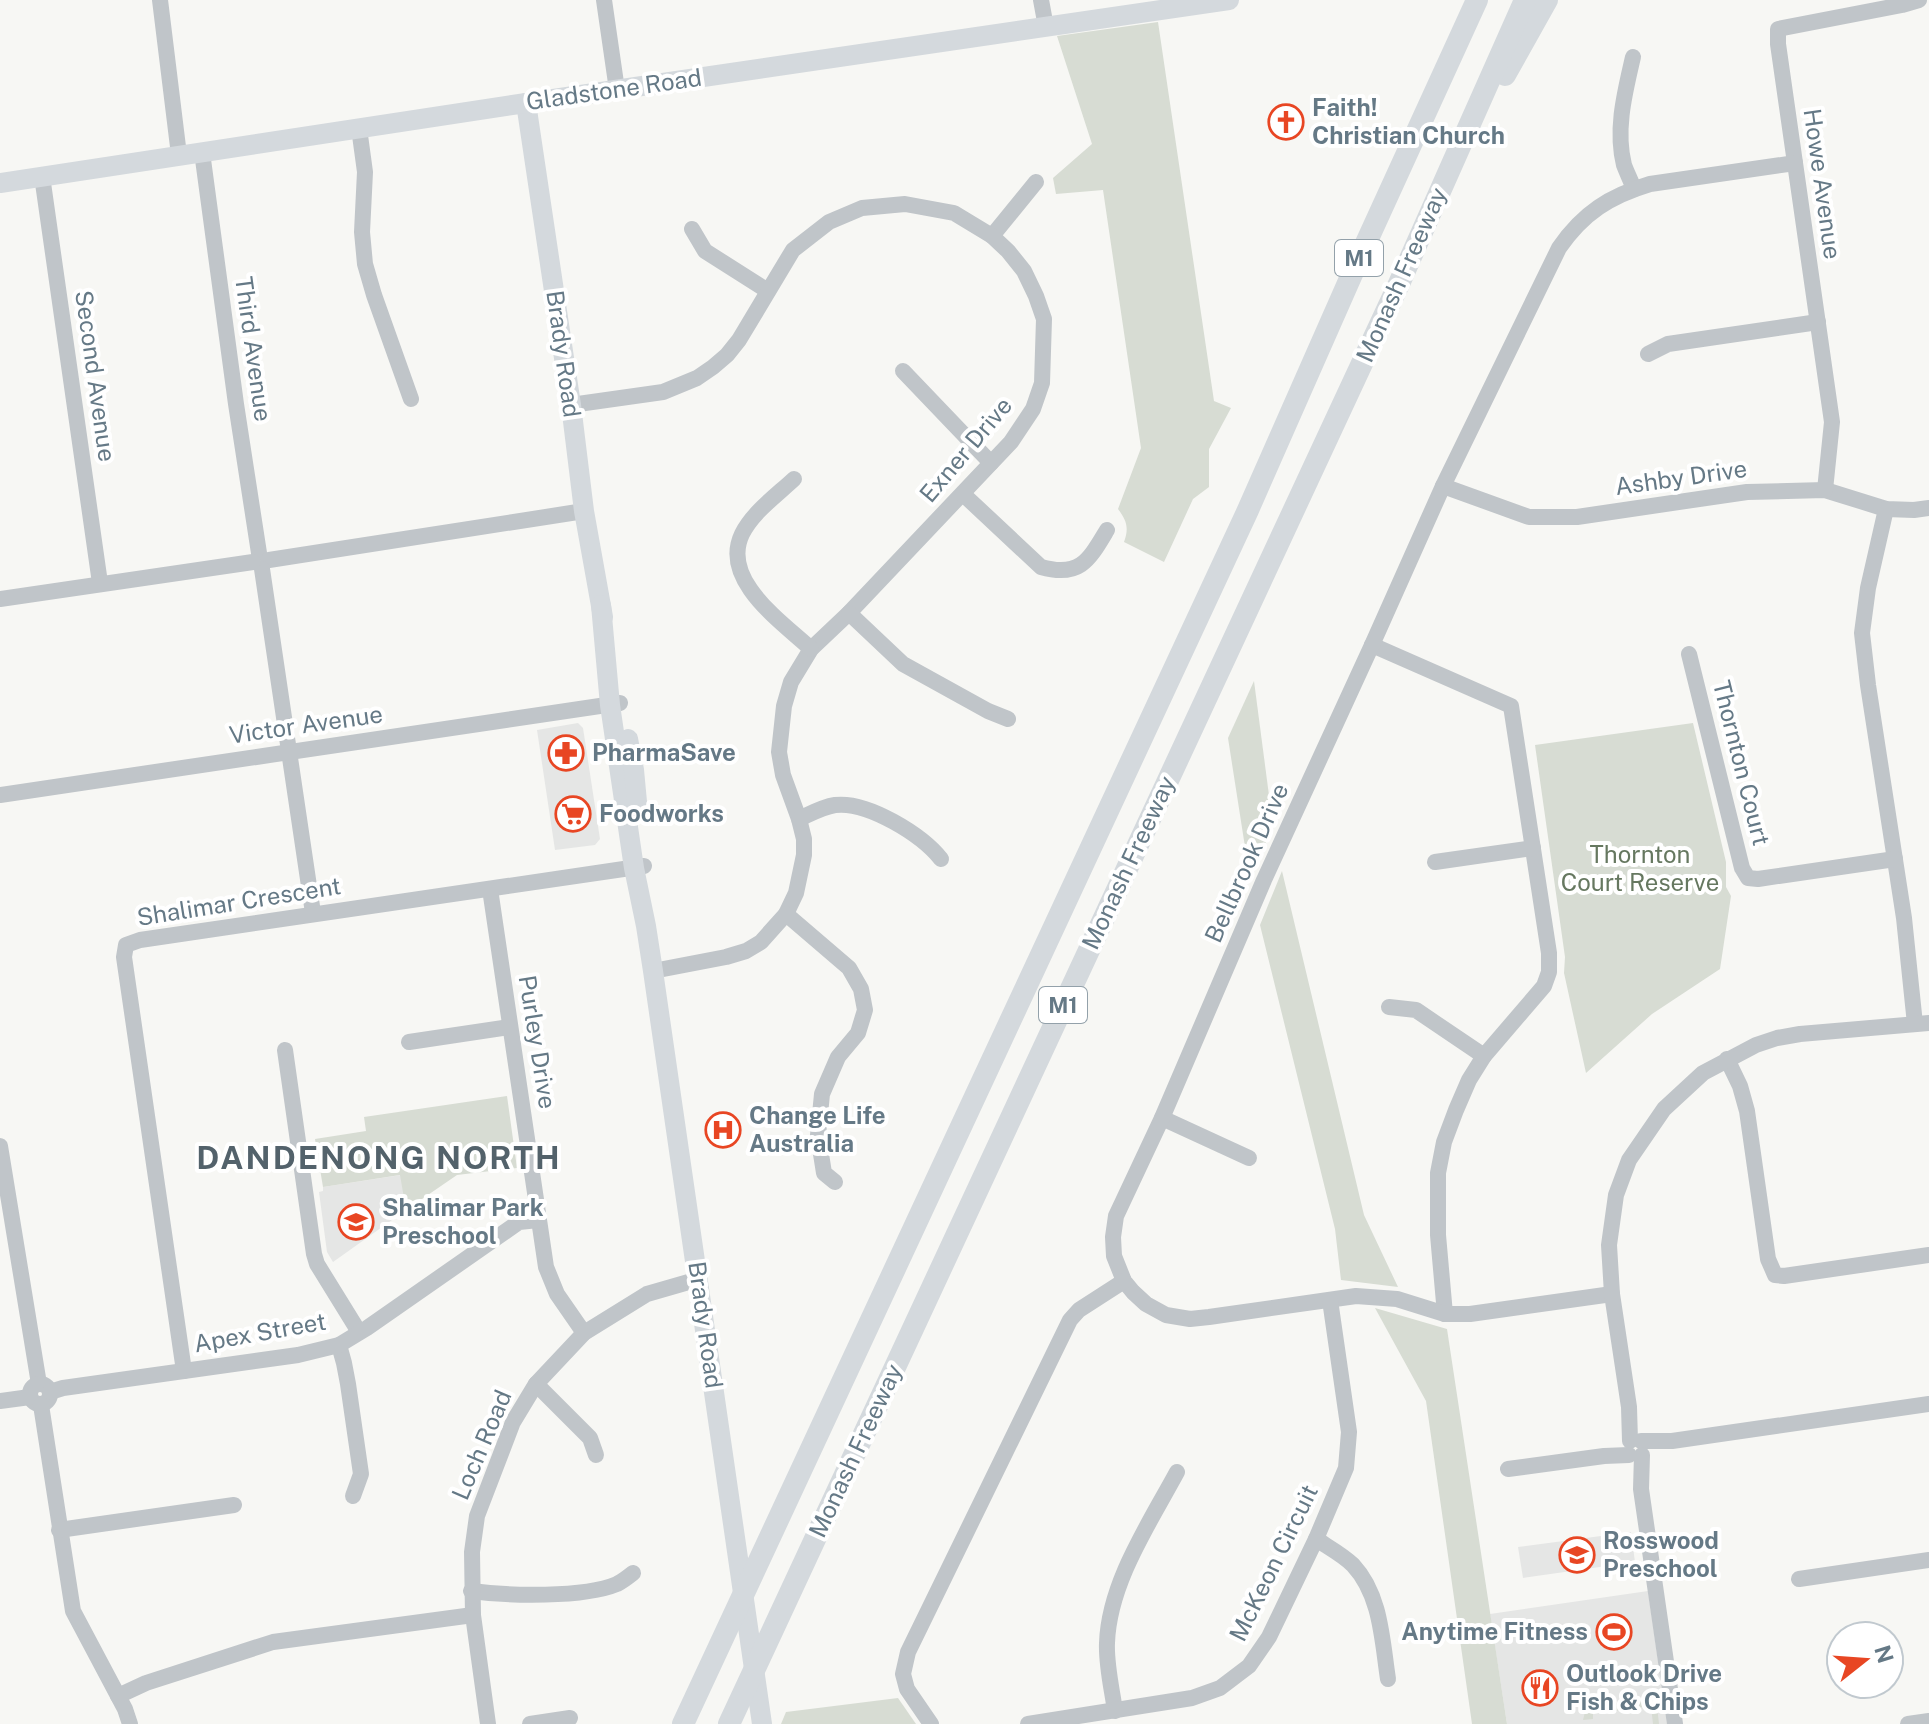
<svg xmlns="http://www.w3.org/2000/svg" width="1929" height="1724" font-family="'Public Sans',sans-serif">
  <style>
    .built { fill: #e5e6e5 }
    .green { fill: #d7dcd3 }
    .lines { fill: none; stroke-linecap: round; stroke-linejoin: round }
    .minor { stroke: #c0c5c9; stroke-width: 16 }
    .major { stroke: #d4d9dd; stroke-width: 20 }
    .highway { stroke: #d4d9dd; stroke-width: 22 }
    .labels { text-anchor: middle; stroke-width: 8; stroke-linejoin: round; paint-order: stroke }
    .shield { fill: #fff; stroke: #93a1aa; stroke-width: 2 }
    .shield-label { font-size: 22px; font-weight: bold; fill: #657986 }
    .street-label { font-size: 24px; fill: #657986; stroke: #fff }
    .poi-label { font-size: 24px; font-weight: bold; fill: #657986; stroke: #fff; text-anchor: start }
    .park-label { font-size: 24px; fill: #667860; stroke: #fff }
    .district-label { font-size: 32px; font-weight: bold; letter-spacing: 2px; fill: #53626b; stroke: #fff }
  </style>
  <rect width="100%" height="100%" fill="#f7f7f4"/>
  <g class="built">
    <path d="M578 723 583 728 600 839 595 845 555 850 537 730Z"/>
    <path d="M401 1175 406 1210 333 1262 327 1252 319 1192 323 1191V1187Z"/>
    <path d="M1631 1532 1635 1562 1523 1578 1518 1547Z"/>
    <path d="M1648 1591 1667 1724H1507L1490 1614Z"/>
  </g>
  <g class="green">
    <path d="M1158 22 1214 401 1231 408 1209 449V487L1193 499 1164 562 1124 542C1129 528 1127 521 1118 509L1141 448 1103 190 1056 194 1053 178 1092 144 1057 36Z"/>
    <path d="M1254 681 1273 826 1250 879 1228 738Z"/>
    <path d="M1693 723 1726 862V887L1731 896 1720 969 1652 1014 1586 1073 1564 973 1565 957 1535 745Z"/>
    <path d="M1282 871 1364 1215 1398 1287 1341 1280 1335 1229 1260 925Z"/>
    <path d="M507 1096 517 1168 457 1175 406 1210 400 1175 323 1187 315 1139 366 1131 364 1117Z"/>
    <path d="M1375 1308 1447 1329 1507 1724H1472L1426 1401Z"/>
    <path d="M1656 1697 1659 1724H1653L1651 1706 1593 1714V1719L1583 1720 1585 1712 1592 1707Z"/>
    <path d="M898 1698 916 1724H781L786 1712Z"/>
  </g>
  <g class="lines">
    <g class="minor">
      <path d="M160 0 179 155"/>
      <path d="M604 0 617 90"/>
      <path d="M1041 0 1046 27"/>
      <path d="M1633 57C1625 92 1615 129 1624 165 1627 173 1631 181 1634 189"/>
      <path d="M359 128 365 172 362 232 365 264 374 295 411 399"/>
      <path d="M202 152 236 404 259 553"/>
      <path d="M42 176 100 583"/>
      <path d="M692 229 705 251 768 291"/>
      <path d="M992 236 1036 182"/>
      <path d="M1648 354 1668 344 1818 322"/>
      <path d="M903 371 991 463"/>
      <path d="M571 405 663 392 697 378 713 367 727 355 739 340 793 250 829 222 862 208 905 204 954 213 992 236 1008 251 1024 271 1036 296 1044 319 1042 383 1033 409 1011 442 849 613 811 649 791 682 784 706 779 752 783 775 799 819 804 839V855L796 893 786 914 761 942 746 951 726 957 653 971"/>
      <path d="M794 479C777 495 753 512 742 534 720 580 782 622 811 649"/>
      <path d="M1443 486 1529 517H1577L1747 492 1825 490 1886 509 1914 510 1929 508"/>
      <path d="M1825 490 1832 422 1778 44V29L1902 5 1919 0"/>
      <path d="M963 494 1041 567C1080 578 1089 560 1107 530"/>
      <path d="M1886 509 1868 588 1862 633 1868 685 1904 918 1915 1024"/>
      <path d="M269 560 584 511"/>
      <path d="M262 569 313 913"/>
      <path d="M0 599 253 562"/>
      <path d="M849 613 903 664 988 711 1008 719"/>
      <path d="M1372 645 1511 706 1549 953V972L1544 986 1484 1056 1469 1080 1456 1110 1444 1142 1438 1173V1235L1445 1314"/>
      <path d="M1689 654 1742 868 1748 878 1758 879 1895 859"/>
      <path d="M0 795 620 703"/>
      <path d="M799 819C810 814 822 807 835 805 868 801 922 835 941 859"/>
      <path d="M1435 862 1533 848"/>
      <path d="M490 889 546 1267 557 1294 584 1333"/>
      <path d="M786 914 849 968 861 989 865 1010 858 1033 838 1057 822 1094 818 1135 824 1173 835 1182"/>
      <path d="M1389 1007 1416 1010 1484 1056"/>
      <path d="M409 1042 510 1027"/>
      <path d="M285 1050 314 1254 317 1264 359 1332"/>
      <path d="M1727 1059 1740 1086 1747 1111 1768 1259 1775 1275 1784 1276 1929 1255"/>
      <path d="M1162 1118 1249 1158"/>
      <path d="M0 1146 39 1384"/>
      <path d="M1612 1294 1470 1314H1445L1397 1299 1356 1296 1209 1317 1190 1319 1166 1315 1146 1304 1133 1292 1124 1281 1114 1256 1113 1237 1116 1216 1162 1118 1264 880 1372 645 1443 486 1559 248C1583 213 1610 196 1650 184L1795 163"/>
      <path d="M339 1345 344 1363 348 1384 361 1474 353 1496"/>
      <path d="M184 1371 124 957 126 945 140 940 644 866"/>
      <circle cx="40" cy="1394" r="10"/>
      <path d="M536 1384 590 1438 596 1455"/>
      <path d="M50 1392 63 1388 298 1355 339 1345 367 1328 519 1222 538 1220"/>
      <path d="M0 1401 30 1397"/>
      <path d="M41 1405 73 1611 125 1709 130 1724"/>
      <path d="M1630 1441 1629 1407 1612 1294 1609 1245 1616 1195 1629 1160 1664 1109 1703 1073 1756 1045 1777 1038 1800 1034 1929 1023"/>
      <path d="M1641 1441H1672L1929 1404"/>
      <path d="M1642 1455 1641 1489 1675 1724"/>
      <path d="M1508 1469 1604 1456 1629 1455"/>
      <path d="M59 1530 234 1505"/>
      <path d="M1316 1539C1328 1547 1343 1555 1353 1565 1381 1595 1382 1640 1388 1679"/>
      <path d="M1799 1579 1929 1560"/>
      <path d="M471 1591C508 1596 584 1598 617 1584 623 1581 628 1577 633 1573"/>
      <path d="M118 1696 146 1683 273 1642 473 1615"/>
      <path d="M1115 1711C1112 1689 1106 1665 1107 1643 1109 1583 1149 1524 1177 1472"/>
      <path d="M488 1724 473 1615 472 1552 477 1516 513 1422 536 1384 584 1333 647 1294 699 1279"/>
      <path d="M530 1724 570 1718"/>
      <path d="M931 1724 907 1689 903 1674 908 1652 1070 1320 1079 1310 1124 1281"/>
      <path d="M1028 1724 1192 1698 1220 1688 1249 1666 1269 1637 1316 1539 1346 1468 1349 1432 1330 1300"/>
      <path d="M1908 1724 1929 1721"/>
    </g>
    <g class="major">
      <path d="M526 103 571 405 584 511 603 617"/>
      <path d="M0 183 526 103 1229 0"/>
      <path d="M601 605 610 705 634 868 646 926 653 971 762 1724"/>
      <path d="M628 739 634 770 637 802"/>
    </g>
    <g class="highway">
      <path d="M1505 75 1547 0"/>
      <path d="M683 1724 1248 510 1356 265 1477 0"/>
      <path d="M729 1724 1398 286 1525 0"/>
    </g>
  </g>
  <defs>
    <symbol id="church-ring" viewBox="-11 -11 22 22"><circle r="9.5" fill="#fff" stroke="#e84623" stroke-width="1.5"/><path d="M-1.2-6h2.4v3.5h3.3v2.4h-3.3V6h-2.4V-.1h-3.3v-2.4h3.3Z" fill="#e84623"/></symbol>
    <symbol id="pharmacy-ring" viewBox="-11 -11 22 22"><circle r="9.5" fill="#fff" stroke="#e84623" stroke-width="1.5"/><path d="M-2-6h4v4h4v4h-4v4h-4v-4h-4v-4h4Z" fill="#e84623"/></symbol>
    <symbol id="supermarket-ring" viewBox="-11 -11 22 22"><circle r="9.5" fill="#fff" stroke="#e84623" stroke-width="1.5"/><path d="M-6-5.5h2.5l.6 2H6L4.5 2H-2.5L-4.4-4H-6ZM-1.5 3.2a1.3 1.3 0 1 0 .1 0ZM3 3.2a1.3 1.3 0 1 0 .1 0Z" fill="#e84623"/></symbol>
    <symbol id="hospital-ring" viewBox="-11 -11 22 22"><circle r="9.5" fill="#fff" stroke="#e84623" stroke-width="1.5"/><path d="M-5-5h3v3.5h4V-5h3V5h-3V1.5h-4V5h-3Z" fill="#e84623"/></symbol>
    <symbol id="school-ring" viewBox="-11 -11 22 22"><circle r="9.5" fill="#fff" stroke="#e84623" stroke-width="1.5"/><path d="M0-5L7-2L0 1L-7-2ZM-4 1L0 2.5L4 1V4Q0 6-4 4Z" fill="#e84623"/></symbol>
    <symbol id="stadium-ring" viewBox="-11 -11 22 22"><circle r="9.5" fill="#fff" stroke="#e84623" stroke-width="1.5"/><path d="M0-5a6.5 5 0 1 0 0 10a6.5 5 0 1 0 0-10ZM-3.5-1.8h7v3.6h-7Z" fill="#e84623"/></symbol>
    <symbol id="restaurant-ring" viewBox="-11 -11 22 22"><circle r="9.5" fill="#fff" stroke="#e84623" stroke-width="1.5"/><path d="M-5-6h1v4h1v-4h1v4h1v-4h1v5L-1.5 .5V6h-2V.5L-5-1ZM5-6V6H3V1.5H1.5Q1.5-4 5-6Z" fill="#e84623"/></symbol>
  </defs>
  <g fill-rule="evenodd">
    <use href="#church-ring" x="1266" y="102" width="40" height="40"/>
    <use href="#pharmacy-ring" x="546" y="733" width="40" height="40"/>
    <use href="#supermarket-ring" x="553" y="794" width="40" height="40"/>
    <use href="#hospital-ring" x="703" y="1110" width="40" height="40"/>
    <use href="#school-ring" x="336" y="1202" width="40" height="40"/>
    <use href="#school-ring" x="1557" y="1535" width="40" height="40"/>
    <use href="#stadium-ring" x="1594" y="1612" width="40" height="40"/>
    <use href="#restaurant-ring" x="1520" y="1668" width="40" height="40"/>
  </g>
  <g class="labels">
    <g class="shield">
      <rect x="1335" y="240" width="48" height="36" rx="6"/>
      <rect x="1039" y="987" width="48" height="36" rx="6"/>
    </g>
    <g class="shield-label">
      <text x="1359" y="266">M1</text>
      <text x="1063" y="1013">M1</text>
    </g>
    <g class="street-label">
      <text transform="translate(614 90) rotate(-8)" y="8">Gladstone Road</text>
      <text transform="translate(1822 184) rotate(82)" y="8">Howe Avenue</text>
      <text transform="translate(1402 275) rotate(-66)" y="8">Monash Freeway</text>
      <text transform="translate(253 349) rotate(82)" y="8">Third Avenue</text>
      <text transform="translate(563 354) rotate(82)" y="8">Brady Road</text>
      <text transform="translate(95 376) rotate(82)" y="8">Second Avenue</text>
      <text transform="translate(966 450) rotate(-50)" y="8">Exner Drive</text>
      <text transform="translate(1681 478) rotate(-8)" y="8">Ashby Drive</text>
      <text transform="translate(306 725) rotate(-8)" y="8">Victor Avenue</text>
      <text transform="translate(1741 763) rotate(76)" y="8">Thornton Court</text>
      <text transform="translate(1129 863) rotate(-65)" y="8">Monash Freeway</text>
      <text transform="translate(1247 863) rotate(-66)" y="8">Bellbrook Drive</text>
      <text transform="translate(239 902) rotate(-9)" y="8">Shalimar Crescent</text>
      <text transform="translate(537 1042) rotate(81)" y="8">Purley Drive</text>
      <text transform="translate(705 1325) rotate(82)" y="8">Brady Road</text>
      <text transform="translate(260 1333) rotate(-10)" y="8">Apex Street</text>
      <text transform="translate(482 1445) rotate(-67)" y="8">Loch Road</text>
      <text transform="translate(856 1451) rotate(-65)" y="8">Monash Freeway</text>
      <text transform="translate(1274 1563) rotate(-64)" y="8">McKeon Circuit</text>
    </g>
    <g class="poi-label">
      <text x="1312" y="116">Faith!<tspan x="1312" dy="28">Christian Church</tspan></text>
      <text x="592" y="761">PharmaSave</text>
      <text x="599" y="822">Foodworks</text>
      <text x="749" y="1124">Change Life<tspan x="749" dy="28">Australia</tspan></text>
      <text x="382" y="1216">Shalimar Park<tspan x="382" dy="28">Preschool</tspan></text>
      <text x="1603" y="1549">Rosswood<tspan x="1603" dy="28">Preschool</tspan></text>
      <text x="1588" y="1640" text-anchor="end">Anytime Fitness</text>
      <text x="1566" y="1682">Outlook Drive<tspan x="1566" dy="28">Fish &amp; Chips</tspan></text>
    </g>
    <g class="park-label">
      <text x="1640" y="863">Thornton<tspan x="1640" dy="28">Court Reserve</tspan></text>
    </g>
    <g class="district-label">
      <text x="379" y="1169">DANDENONG NORTH</text>
    </g>
  </g>
  <g transform="translate(1865 1660) rotate(73)"><circle r="38" fill="#ffffff" stroke="#c1c9cf" stroke-width="2"/>
  <path d="M0-6L14 30L0 20L-14 30Z" fill="#e84623"/>
  <text y="-12" font-size="22" font-weight="bold" text-anchor="middle" fill="#657986">N</text>
  </g>
</svg>
